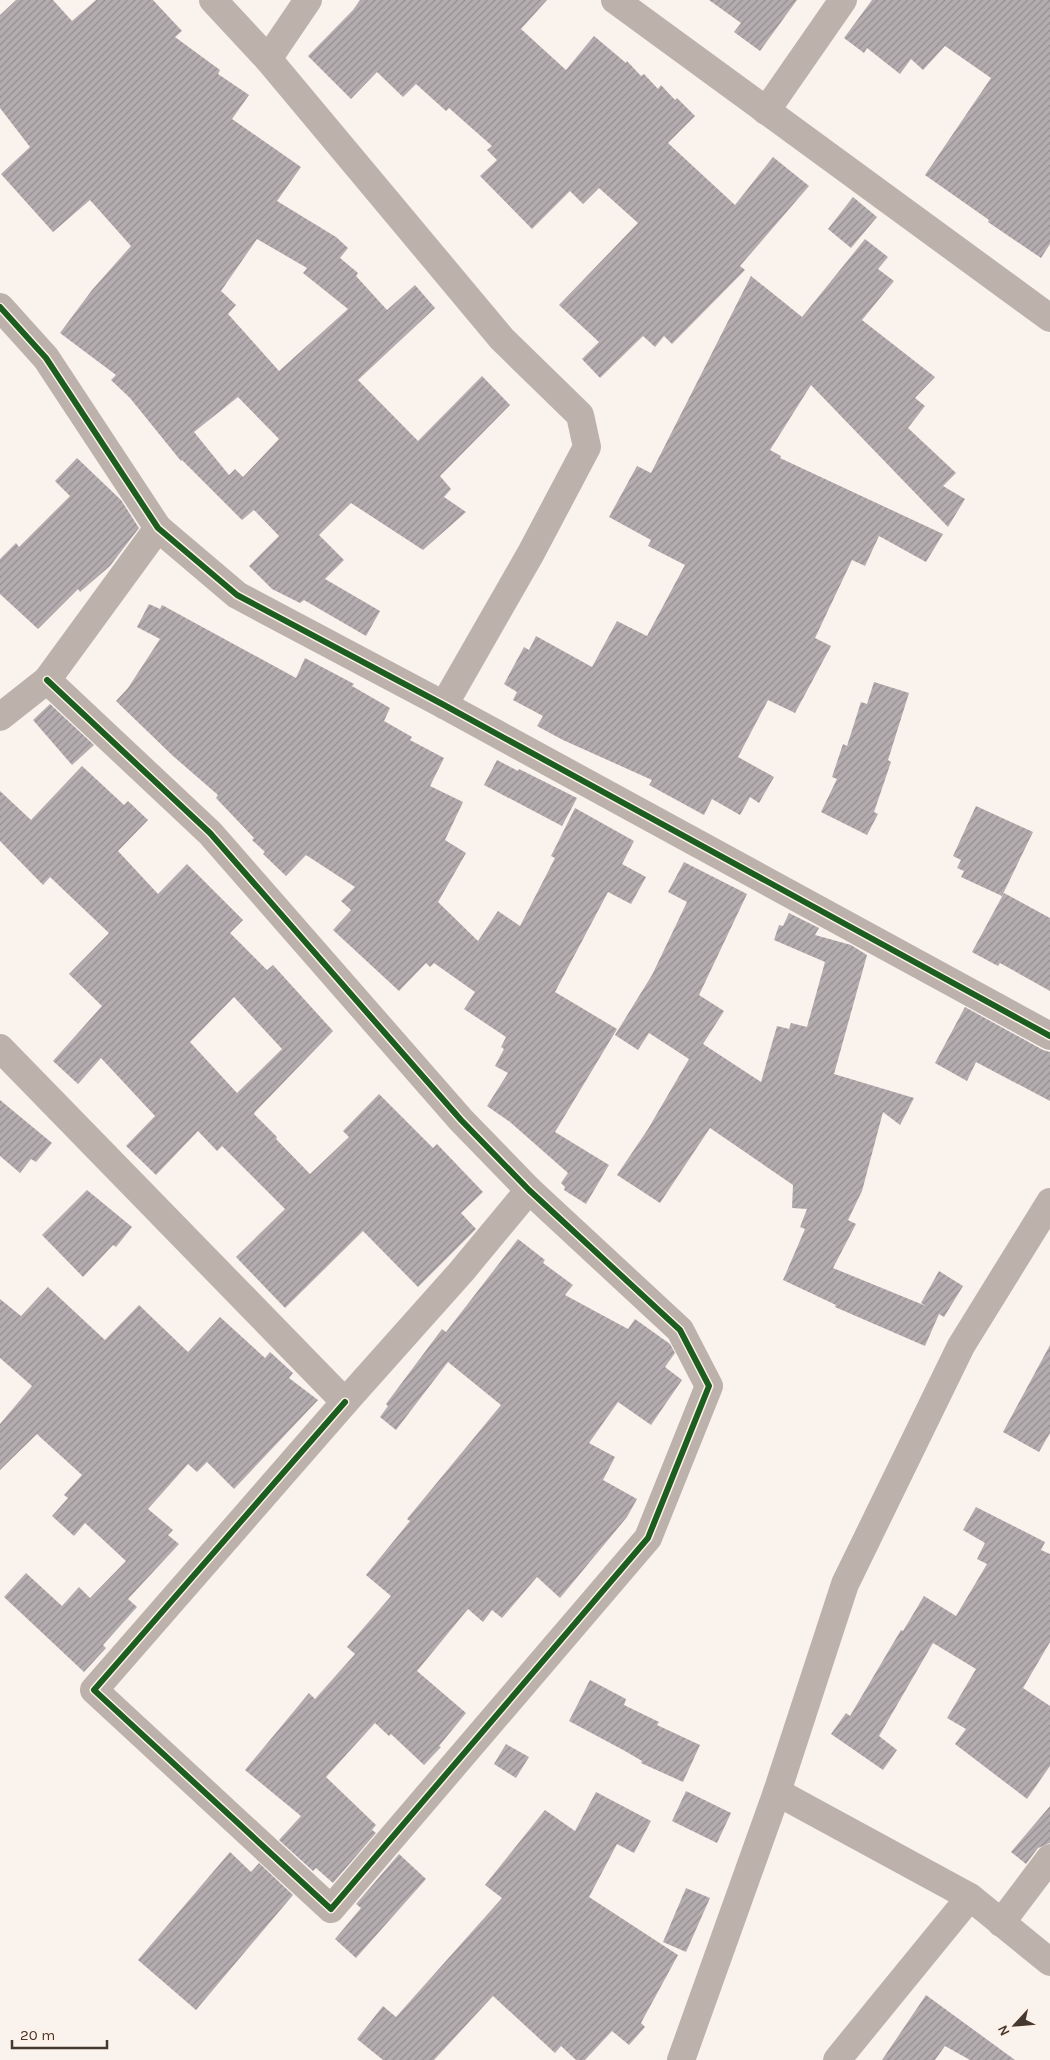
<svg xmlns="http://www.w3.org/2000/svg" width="1050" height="2060" font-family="Karla,sans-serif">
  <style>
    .building { fill: url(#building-hatch); fill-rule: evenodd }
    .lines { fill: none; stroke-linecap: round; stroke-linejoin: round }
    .minor { stroke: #bdb1ac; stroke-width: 28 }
    .cycleway-casing { stroke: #fff1e7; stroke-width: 9 }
    .cycleway { stroke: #1b5e20; stroke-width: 6 }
  </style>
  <defs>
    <pattern id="building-hatch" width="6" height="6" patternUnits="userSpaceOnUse" patternTransform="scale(1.25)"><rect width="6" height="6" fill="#b4adb0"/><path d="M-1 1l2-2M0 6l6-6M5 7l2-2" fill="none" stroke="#948e90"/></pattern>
  </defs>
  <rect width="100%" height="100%" fill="#f9f2ed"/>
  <g class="building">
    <path d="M16 0H53L72 21 96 0H153L182 31 175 37 220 70 218 74 249 95 232 119 301 167 277 201 336 237 348 248 340 258 358 273 356 276 387 310 415 285 435 308 358 380 418 441 482 376 510 405 440 476 451 489 444 497 466 512 423 550 351 503 319 535 344 560 325 579 380 611 366 636 304 600 300 603 272 589 249 566 279 536 254 510 242 520 182 460 181 461 130 398 111 380 116 375 60 333 92 290 131 246 90 200 53 232 1 174 30 147 0 108V15ZM257 239 307 268 303 273 348 309 279 371 228 314 236 305 221 291ZM238 397 279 439 243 477 235 469 229 475 194 432Z"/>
    <path d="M360 0H547L521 29 566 70 594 36 626 63 627 61 641 76 644 74 658 89 661 85 675 100 677 98 695 116 668 143 735 205 773 157 809 186 740 266 745 270 672 344 664 336 655 347 643 336 600 378 582 359 599 342 559 305 638 223 599 188 583 204 570 191 532 229 480 176 497 160 487 150 492 146 449 108 446 111 416 84 403 97 377 72 351 99 308 56 353 10Z"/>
    <path d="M709 0H797L760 51 734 32 741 23Z"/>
    <path d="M872 0H1050V244L1041 258 988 222 989 220 925 175 991 78 945 46 923 70 911 59 900 74 867 48 864 53 844 38Z"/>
    <path d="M853 197 877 217 851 248 828 229Z"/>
    <path d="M865 239 888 257 878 269 894 281 862 320 935 377 915 398 925 406 908 428 956 473 943 486 965 499 948 527 811 385 770 450 781 456 780 458 943 534 926 562 879 536 865 566 852 560 815 638 831 646 795 713 768 700 738 757 774 777 759 803 750 797 740 815 712 799 704 815 649 785 652 780 563 740 537 726 543 716 513 700 517 692 504 684 524 647 529 650 536 636 592 667 617 621 647 636 685 565 648 546 651 540 609 517 637 466 651 473 751 276 802 317Z"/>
    <path d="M77 458 121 500 139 528 110 566 80 592 78 589 38 629 0 594V559L16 543 19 547 70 496 55 481Z"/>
    <path d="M149 604 160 609 162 605 296 678 305 658 354 684 352 686 390 708 384 721 412 737 410 740 444 758 430 786 463 802 445 840 466 853 438 902 478 941 498 911 520 926 555 858 551 856 575 808 634 841 622 864 646 877 631 904 608 892 555 992 617 1029 555 1132 609 1165 586 1204 564 1190 565 1187 561 1183 568 1173 510 1122 487 1106 508 1073 495 1066 504 1049 501 1047 506 1037 464 1009 475 992 434 963 430 967 426 963 399 991 333 930 351 910 341 901 355 887 306 855 286 876 263 854 265 852 252 840 254 838 216 798 218 795 173 756 116 701 128 688 160 639 137 627Z"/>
    <path d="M874 682 909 693 888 760 891 762 874 812 878 814 867 835 821 812 837 779 832 777 843 744 847 746 861 702 867 704Z"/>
    <path d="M50 704 94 745 72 765 33 720Z"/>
    <path d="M497 760 518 771 519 769 577 798 562 826 484 785Z"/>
    <path d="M82 766 124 805 128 801 148 820 118 851 158 894 187 864 243 920 230 933 267 970 273 965 333 1031 255 1112 254 1114 277 1137 276 1139 310 1174 349 1137 343 1131 379 1094 433 1148 437 1144 483 1192 461 1213 476 1229 418 1287 363 1231 285 1308 236 1257 285 1209 222 1146 217 1151 198 1131 156 1175 126 1146 155 1116 101 1058 78 1084 53 1061 102 1006 69 974 109 933 50 877 43 885 0 841V791L31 820ZM234 997 282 1049 237 1093 190 1042Z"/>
    <path d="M976 806 1033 832 1002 896 961 877 964 871 957 868 961 860 953 856Z"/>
    <path d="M684 862 747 894 699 995 724 1011 703 1044 761 1082 777 1026 789 1029 791 1023 807 1027 825 962 774 940 779 925 783 926 789 913 819 928 815 935 851 945 867 955 834 1074 914 1098 900 1125 883 1112 862 1191 848 1220 856 1224 833 1268 926 1306 921 1303 939 1271 963 1286 944 1317 939 1314 925 1346 835 1307 836 1305 783 1280 805 1229 800 1227 807 1209 792 1208 793 1185 710 1128 660 1203 617 1175 648 1129 689 1059 649 1033 638 1050 615 1035 652 975 687 902 668 892Z"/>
    <path d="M1004 893 1050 918V991L1000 963 998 966 972 952Z"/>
    <path d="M965 1007 1043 1050 1050 1052V1101L976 1062 967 1081 935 1063Z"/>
    <path d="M0 1100 52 1143 36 1162 31 1159 20 1173 0 1156Z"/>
    <path d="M87 1190 132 1227 116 1247 113 1245 83 1277 42 1235Z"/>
    <path d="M518 1239 545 1260 543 1263 573 1285 565 1295 628 1329 635 1319 670 1344 675 1353 665 1367 682 1380 651 1425 618 1402 589 1443 615 1457 603 1480 637 1499 627 1517 560 1598 537 1577 502 1618 492 1610 483 1622 468 1609 417 1671 466 1713 439 1746 441 1747 424 1765 391 1734 389 1736 375 1723 326 1777 376 1825 372 1830 376 1833 333 1883 316 1868 313 1871 279 1840 301 1816 245 1770 309 1693 315 1699 355 1654 347 1647 391 1596 366 1575 410 1521 407 1519 501 1405 448 1362 396 1430 380 1417 388 1406 386 1404 442 1329 446 1332Z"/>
    <path d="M48 1287 105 1340 139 1305 188 1352 220 1317 265 1358 270 1352 293 1373 289 1378 318 1400 234 1489 207 1462 197 1472 188 1464 148 1509 173 1530 168 1535 179 1544 128 1599 137 1607 103 1645 106 1648 84 1672 4 1597 26 1573 62 1606 79 1587 90 1598 126 1561 85 1523 74 1536 52 1516 68 1498 64 1495 82 1475 39 1436 37 1434 0 1470V1424L32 1386 0 1358V1299L21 1316Z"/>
    <path d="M1050 1345V1433L1039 1452 1003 1432Z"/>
    <path d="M976 1507 1045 1542 1041 1550 1050 1554V1642L1023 1688 1050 1706V1766L1027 1799 955 1744 966 1729 947 1718 976 1669 933 1643 879 1736 897 1750 883 1770 831 1734 846 1713 850 1716 901 1630 903 1631 924 1596 956 1616 987 1564 977 1559 985 1543 963 1530Z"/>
    <path d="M590 1680 626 1699 624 1705 659 1722 657 1725 700 1745 683 1782 641 1763 642 1761 625 1751 569 1721Z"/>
    <path d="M506 1744 529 1757 516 1778 494 1764Z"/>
    <path d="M686 1791 731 1813 717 1843 672 1821Z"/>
    <path d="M596 1792 651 1821 634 1853 617 1844 589 1897 678 1955 641 2023 645 2027 629 2045 612 2031 585 2060H576L561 2046 555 2053 493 1996 434 2060H383L357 2039 383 2006 396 2017 502 1898 485 1885 545 1810 575 1831Z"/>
    <path d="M1050 1806V1843L1038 1848 1026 1864 1011 1852Z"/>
    <path d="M230 1852 251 1872 259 1863 293 1895 196 2010 138 1960Z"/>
    <path d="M399 1854 426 1879 356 1958 335 1939 361 1908 356 1904Z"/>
    <path d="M686 1888 710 1898 686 1952 663 1942Z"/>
    <path d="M926 1995 1015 2060H970L945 2046 935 2060H882Z"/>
  </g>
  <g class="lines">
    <g class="minor">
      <path d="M213 0 268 59 502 339 580 415 587 447 531 553 444 705"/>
      <path d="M615 0 1050 318"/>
      <path d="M268 59 308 0"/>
      <path d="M766 111 843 0"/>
      <path d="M0 307 46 358 158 528 237 595 444 705 1050 1036"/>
      <path d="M47 680 210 833 461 1120 529 1190 680 1330 709 1386 648 1538 331 1909 94 1690 345 1402"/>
      <path d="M0 717 47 680 158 528"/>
      <path d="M0 1048 345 1402 461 1272 529 1190"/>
      <path d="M777 1792 970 1897 1050 1962"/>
      <path d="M1001 1923 1050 1858"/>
      <path d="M681 2060 777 1792 845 1584 961 1346 1050 1202"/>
      <path d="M837 2060 970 1897"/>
    </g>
    <defs>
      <g id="cycleway">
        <path d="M0 307 46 358 158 528 237 595 444 705 1050 1036"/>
        <path d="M47 680 210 833 461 1120 529 1190 680 1330 709 1386 648 1538 331 1909 94 1690 345 1402"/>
      </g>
    </defs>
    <use href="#cycleway" class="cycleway-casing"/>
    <use href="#cycleway" class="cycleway"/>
  </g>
  <g transform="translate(1015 2025) rotate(244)" stroke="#fff1e7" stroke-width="4" paint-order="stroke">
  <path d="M0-4L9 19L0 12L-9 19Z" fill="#45382e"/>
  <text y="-8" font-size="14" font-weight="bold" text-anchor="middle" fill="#45382e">N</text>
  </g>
  <path d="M12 2040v8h95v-8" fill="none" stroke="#45382e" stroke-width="2.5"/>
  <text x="20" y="2040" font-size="15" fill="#45382e" stroke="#fff1e7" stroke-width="4" paint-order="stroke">20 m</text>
</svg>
